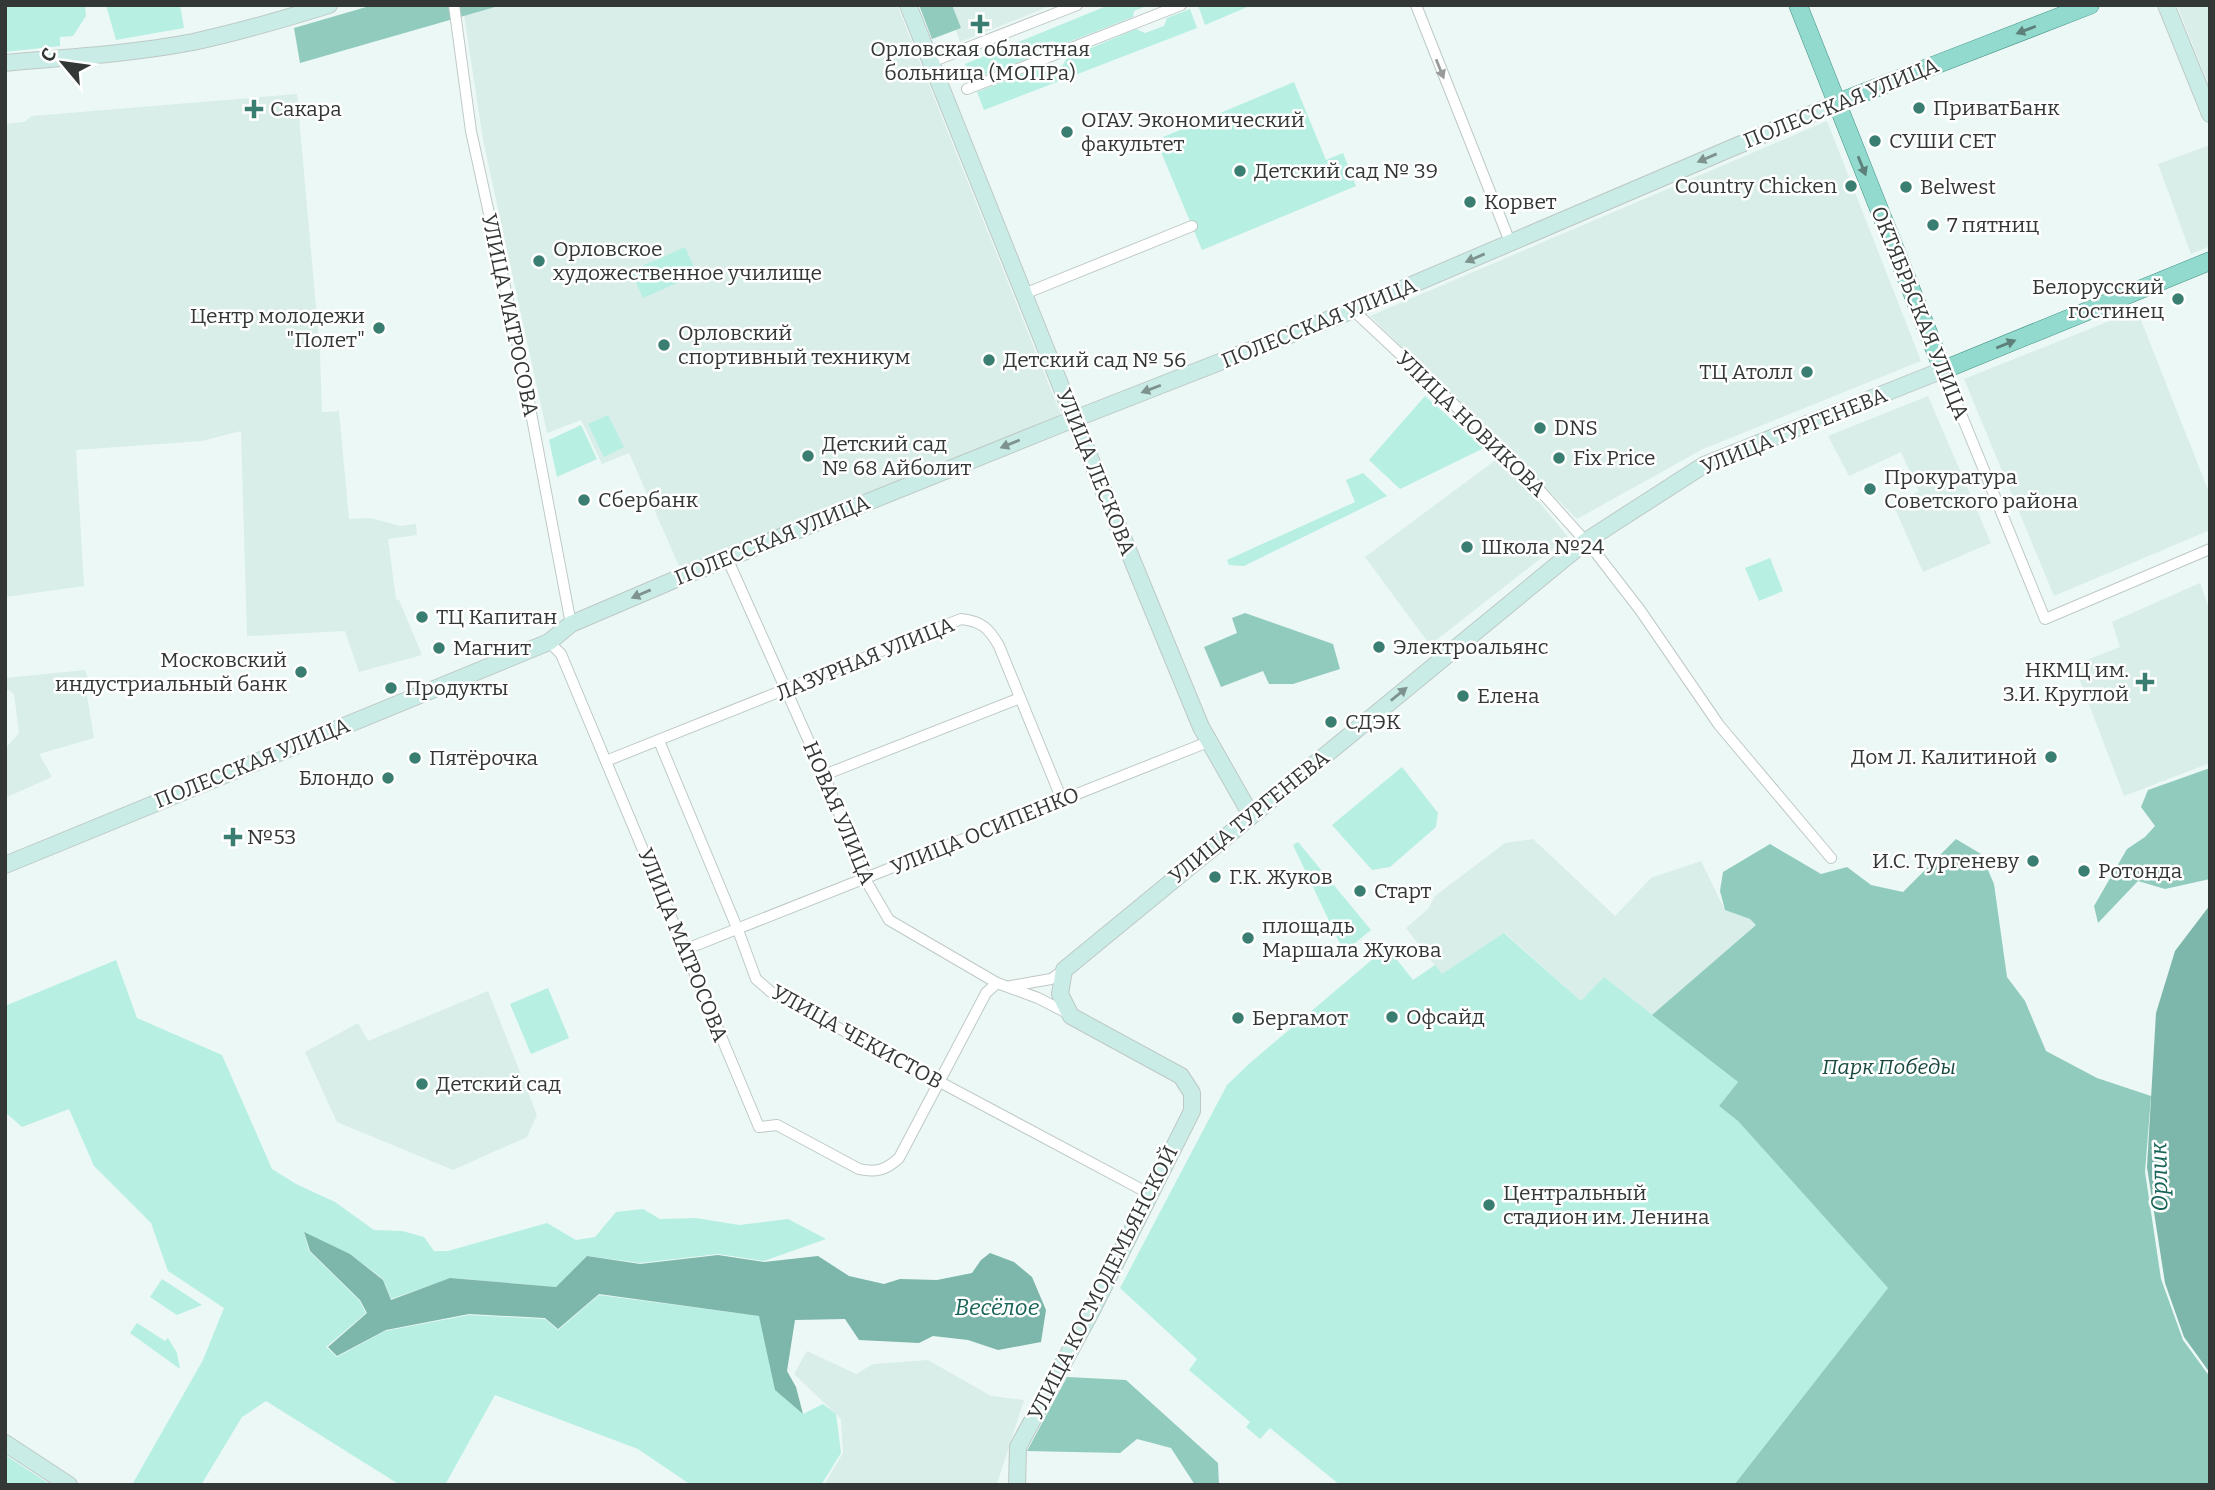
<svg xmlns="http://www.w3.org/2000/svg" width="2215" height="1490" font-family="Bitter,serif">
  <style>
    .built { fill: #d9eee9 }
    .green { fill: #b7efe3 }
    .forest { fill: #91cbbe }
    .water { fill: #7db6aa }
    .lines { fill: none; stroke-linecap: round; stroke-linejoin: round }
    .street-casing { stroke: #bec9c6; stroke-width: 12 }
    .secondary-casing { stroke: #bec9c6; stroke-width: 18 }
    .primary-casing { stroke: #439183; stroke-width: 19 }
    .street { stroke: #fff; stroke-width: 10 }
    .secondary { stroke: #c9ece6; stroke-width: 16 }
    .primary { stroke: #93dace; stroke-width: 18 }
    .oneway { fill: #5e807a }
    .oneway2 { fill: #999b9a }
    .oneway3 { fill: #7e928e }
    .poi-dot { fill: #3a7e71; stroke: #fff; stroke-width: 2.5 }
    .labels { text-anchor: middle; stroke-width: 5; stroke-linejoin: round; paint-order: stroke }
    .poi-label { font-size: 21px; fill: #333736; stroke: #fff; text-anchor: start }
    .street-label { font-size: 21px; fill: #333736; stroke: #fff }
    .park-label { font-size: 21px; font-style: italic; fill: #184a41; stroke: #fff }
    .water-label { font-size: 23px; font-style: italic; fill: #196458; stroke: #fff }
  </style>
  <rect width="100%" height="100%" fill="#ecf8f5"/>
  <g class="built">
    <path d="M472 5H897L1061 415 680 568 629 453 602 464 581 420 547 433 483 140 463 8Z"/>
    <path d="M947 5H1053L960 42Z"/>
    <path d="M2177 5H2210V89Z"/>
    <path d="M297 94 320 352 322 412 339 411 349 519 371 518 400 526 416 524 417 535 388 539 396 599 399 600 422 655 359 672 345 631 247 636 241 431 202 441 76 450 84 586 5 597V124L24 122 32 116Z"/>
    <path d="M1827 121 1921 361 1703 449 1577 519 1370 316Z"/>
    <path d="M2210 145V246L2191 254 2158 164Z"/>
    <path d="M2137 310 2210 495V530L2054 596 1964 379Z"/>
    <path d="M1928 396 1991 543 1923 572 1893 504 1919 491 1901 452 1849 476 1828 436Z"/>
    <path d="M1501 456 1568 537 1430 645 1365 557Z"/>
    <path d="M2200 583 2210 611V763L2124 796 2074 665 2120 647 2112 622Z"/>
    <path d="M85 670 91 687 86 690 94 738 39 754 52 777 7 797 5 791V749L19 733 14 694 5 688V678Z"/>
    <path d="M1533 839 1615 916 1651 878 1701 861 1725 910 1751 919 1757 925 1652 1015 1581 1001 1505 933 1442 975 1406 928 1428 909 1435 896 1505 843Z"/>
    <path d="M488 991 537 1115 527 1137 453 1170 337 1122 305 1052 358 1023 368 1041Z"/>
    <path d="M807 1351 856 1374 873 1364 928 1360 991 1396 1024 1400 997 1484 824 1485 843 1453 841 1419 794 1374Z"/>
  </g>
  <g class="green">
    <path d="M5 5H85L86 16 73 36 60 37V46L5 52Z"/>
    <path d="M106 5H180L184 28 116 40Z"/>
    <path d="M1109 5H1149L1134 11 1133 17 1061 45 1052 41 1038 46 1034 56 972 80 965 64Z"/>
    <path d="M1198 5H1252L1205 25Z"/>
    <path d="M1190 9 1197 28 984 110 977 92 1038 68 1046 72 1062 66 1067 58 1136 29 1145 33 1164 26 1167 18Z"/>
    <path d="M1294 82 1326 160 1343 153 1356 186 1202 250 1156 140Z"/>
    <path d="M685 247 697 274 643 298 631 271Z"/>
    <path d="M1425 396 1484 448 1400 489 1369 460Z"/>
    <path d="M608 415 624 447 604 457 588 424Z"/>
    <path d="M581 425 597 459 557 477 549 440Z"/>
    <path d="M1363 473 1387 496 1244 566 1229 565 1227 560 1355 502 1346 480Z"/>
    <path d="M1770 558 1783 591 1759 601 1745 568Z"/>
    <path d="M1402 767 1438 813 1436 827 1390 867 1372 870 1332 825Z"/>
    <path d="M1298 842 1371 930 1350 947 1342 948 1293 845Z"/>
    <path d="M1504 933 1581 1001 1604 977 1738 1082 1719 1106 1738 1121 1888 1288 1734 1485H1340L1270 1428 1260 1439 1246 1427 1250 1422 1189 1370 1197 1359 1120 1288 1227 1085 1250 1063 1387 947 1413 980 1435 965 1442 974Z"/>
    <path d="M116 960 137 1018 222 1055 272 1169 296 1184 335 1202 374 1230 402 1231 424 1237 434 1251H448L547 1223 576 1240 595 1237 616 1212 643 1209 660 1219 696 1218 739 1225 788 1219 826 1239 764 1261 718 1254 640 1263 587 1256 556 1287 451 1278 391 1299 383 1279 350 1254 304 1233 309 1251 359 1300 366 1313 326 1347 337 1357 385 1331 469 1315 545 1319 558 1330 599 1295 760 1316 775 1390 803 1414 823 1404 836 1414 841 1453 821 1485H691L638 1449 495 1395 445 1485H400L266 1401 242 1417 201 1485 133 1483 203 1360 224 1308 168 1271 151 1223 94 1166 69 1109 22 1127 5 1112V1006Z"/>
    <path d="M548 988 569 1038 531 1054 510 1004Z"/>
    <path d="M162 1279 202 1305 177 1315 150 1297Z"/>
    <path d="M137 1323 165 1341 168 1338 177 1353 180 1369 130 1333Z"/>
    <path d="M5 1455 51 1485H5Z"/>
  </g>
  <g class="forest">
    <path d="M373 5H502L300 63 294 28Z"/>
    <path d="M919 5H952L961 28 932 39Z"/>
    <path d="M1245 613 1333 644 1340 669 1293 684H1269L1263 671 1221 687 1204 647 1237 633 1232 618Z"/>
    <path d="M2210 768V879L2165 889 2138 881 2098 923 2094 906 2127 849 2145 837 2155 826 2141 807 2148 790Z"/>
    <path d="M1956 839 1981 854 1994 884 2007 977 2025 1001 2046 1051 2097 1078 2151 1096 2145 1172 2161 1279 2183 1340 2210 1377V1485H1734L1888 1288 1738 1121 1719 1106 1738 1082 1652 1015 1756 925 1750 919 1725 910 1720 891 1723 872 1770 844 1821 874 1847 867 1871 885 1903 892Z"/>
    <path d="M1067 1377 1126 1380 1218 1463 1219 1485H1195L1171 1448 1137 1439 1120 1453 1027 1451Z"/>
  </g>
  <g class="water">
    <path d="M2210 905V1373L2184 1337 2165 1283 2147 1167 2156 1013 2175 951Z"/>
    <path d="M304 1232 350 1254 383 1280 391 1300 450 1278 556 1287 587 1256 640 1264 718 1255 764 1262 818 1256 849 1276 884 1284 900 1279 937 1280 972 1273 981 1260 990 1253 1014 1262 1032 1277 1046 1310 1041 1342 998 1350 968 1340 933 1336 919 1343 859 1340 845 1319 795 1320 787 1371 796 1387 803 1414 775 1390 759 1316 599 1294 558 1329 545 1318 469 1314 386 1330 337 1356 328 1347 367 1313 360 1300 310 1251Z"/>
  </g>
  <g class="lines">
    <defs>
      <g id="street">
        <path d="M454 5 471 131 521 360 571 624"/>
        <path d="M1416 5 1510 242"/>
        <path d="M931 62 1077 5"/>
        <path d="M967 89 1181 5"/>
        <path d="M1024 294 1192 226"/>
        <path d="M1353 310 1509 456 1596 553 1640 610 1719 725 1831 858"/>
        <path d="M1943 370 2045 619 2210 549"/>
        <path d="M727 558 824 775 865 879 889 920 997 983 1038 998 1069 1014"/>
        <path d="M549 642 561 654 759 1127 777 1125 859 1169C876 1173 886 1170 899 1158L986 993 997 983"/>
        <path d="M659 741 738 930 756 979 771 992 1150 1194"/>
        <path d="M606 761 961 619C981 621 989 628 999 646L1062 800"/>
        <path d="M824 775 1020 698"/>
        <path d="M684 950 1208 742"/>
        <path d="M1011 986 1051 979 1064 970"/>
      </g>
      <g id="secondary">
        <path d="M908 5 1074 419 1201 727 1251 815"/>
        <path d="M2166 5 2210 114"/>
        <path d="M5 63C68 57 131 54 193 42 239 32 284 19 329 5"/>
        <path d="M5 865 549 642 571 624 674 580 1059 425 1353 310 1837 103"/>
        <path d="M5 1443 69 1485"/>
        <path d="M1017 1485 1018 1447 1091 1312 1192 1111V1093L1181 1076 1071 1016 1060 994 1064 970 1586 541 1704 465 1943 370"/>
      </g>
      <g id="primary">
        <path d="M1798 5 1943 370 2210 261"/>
        <path d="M1837 103 2090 5"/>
      </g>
    </defs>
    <use href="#street" class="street-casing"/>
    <use href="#secondary" class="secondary-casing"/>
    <use href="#primary" class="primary-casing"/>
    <use href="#street" class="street"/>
    <use href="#secondary" class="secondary"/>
    <use href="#primary" class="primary"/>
  </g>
  <defs><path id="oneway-solid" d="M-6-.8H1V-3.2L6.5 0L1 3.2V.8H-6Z" transform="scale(1.75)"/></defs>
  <g class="oneway">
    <use href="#oneway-solid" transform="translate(2026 30) rotate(159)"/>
    <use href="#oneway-solid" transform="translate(1862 166) rotate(68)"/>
    <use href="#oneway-solid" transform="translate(2006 344) rotate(-22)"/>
  </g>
  <use class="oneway2" href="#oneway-solid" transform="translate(1440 69) rotate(68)"/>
  <g class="oneway3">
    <use href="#oneway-solid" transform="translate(1707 158) rotate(157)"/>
    <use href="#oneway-solid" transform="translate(1475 258) rotate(157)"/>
    <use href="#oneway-solid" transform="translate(1151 389) rotate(159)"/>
    <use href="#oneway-solid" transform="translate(1010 444) rotate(158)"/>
    <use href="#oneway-solid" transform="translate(641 594) rotate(157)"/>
    <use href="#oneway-solid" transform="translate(1399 694) rotate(-39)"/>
  </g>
  <g class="poi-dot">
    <path d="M976.5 13.5h7v7h7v7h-7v7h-7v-7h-7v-7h7z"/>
    <circle cx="1919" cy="108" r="7"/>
    <path d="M250.5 98.5h7v7h7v7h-7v7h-7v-7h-7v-7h7z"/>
    <circle cx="1067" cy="132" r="7"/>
    <circle cx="1875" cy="141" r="7"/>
    <circle cx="1240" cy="171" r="7"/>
    <circle cx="1851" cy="186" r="7"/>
    <circle cx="1906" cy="187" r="7"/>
    <circle cx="1470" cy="202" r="7"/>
    <circle cx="1933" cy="225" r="7"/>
    <circle cx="539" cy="261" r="7"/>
    <circle cx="2178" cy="299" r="7"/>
    <circle cx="379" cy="328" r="7"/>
    <circle cx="664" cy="345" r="7"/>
    <circle cx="989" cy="360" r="7"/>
    <circle cx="1807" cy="372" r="7"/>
    <circle cx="1540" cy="428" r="7"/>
    <circle cx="808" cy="456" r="7"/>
    <circle cx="1559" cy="458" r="7"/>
    <circle cx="1870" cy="489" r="7"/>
    <circle cx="584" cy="500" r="7"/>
    <circle cx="1467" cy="547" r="7"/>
    <circle cx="422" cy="617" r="7"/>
    <circle cx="1379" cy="647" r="7"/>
    <circle cx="439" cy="648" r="7"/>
    <circle cx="301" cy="672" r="7"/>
    <path d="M2141.5 671.5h7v7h7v7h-7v7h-7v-7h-7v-7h7z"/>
    <circle cx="391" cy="688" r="7"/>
    <circle cx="1463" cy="696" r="7"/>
    <circle cx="1331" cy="722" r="7"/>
    <circle cx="2051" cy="757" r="7"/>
    <circle cx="415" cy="758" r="7"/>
    <circle cx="388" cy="778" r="7"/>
    <path d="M229.5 826.5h7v7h7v7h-7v7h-7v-7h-7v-7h7z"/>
    <circle cx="2033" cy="861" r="7"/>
    <circle cx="2084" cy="871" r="7"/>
    <circle cx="1215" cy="877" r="7"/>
    <circle cx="1360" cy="891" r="7"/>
    <circle cx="1248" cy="938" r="7"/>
    <circle cx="1392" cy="1017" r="7"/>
    <circle cx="1238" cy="1018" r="7"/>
    <circle cx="422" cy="1084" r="7"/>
    <circle cx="1489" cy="1205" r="7"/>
  </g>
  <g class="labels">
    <g class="poi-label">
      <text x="980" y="56" text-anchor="middle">Орловская областная<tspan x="980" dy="24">больница (МОПРа)</tspan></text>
      <text x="1933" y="115">ПриватБанк</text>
      <text x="270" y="116">Сакара</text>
      <text x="1081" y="127">ОГАУ. Экономический<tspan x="1081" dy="24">факультет</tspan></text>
      <text x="1889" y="148">СУШИ СЕТ</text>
      <text x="1254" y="178">Детский сад № 39</text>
      <text x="1837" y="193" text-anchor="end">Country Chicken</text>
      <text x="1920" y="194">Belwest</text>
      <text x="1484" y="209">Корвет</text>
      <text x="1947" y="232">7 пятниц</text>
      <text x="553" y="256">Орловское<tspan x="553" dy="24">художественное училище</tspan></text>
      <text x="2164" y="294" text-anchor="end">Белорусский<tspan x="2164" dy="24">гостинец</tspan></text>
      <text x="365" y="323" text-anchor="end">Центр молодежи<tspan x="365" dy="24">"Полет"</tspan></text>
      <text x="678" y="340">Орловский<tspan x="678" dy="24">спортивный техникум</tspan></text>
      <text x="1003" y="367">Детский сад № 56</text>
      <text x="1793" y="379" text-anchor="end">ТЦ Атолл</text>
      <text x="1554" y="435">DNS</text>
      <text x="822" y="451">Детский сад<tspan x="822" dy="24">№ 68 Айболит</tspan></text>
      <text x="1573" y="465">Fix Price</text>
      <text x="1884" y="484">Прокуратура<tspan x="1884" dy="24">Советского района</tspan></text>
      <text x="598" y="507">Сбербанк</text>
      <text x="1481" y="554">Школа №24</text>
      <text x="436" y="624">ТЦ Капитан</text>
      <text x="1393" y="654">Электроальянс</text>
      <text x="453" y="655">Магнит</text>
      <text x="287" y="667" text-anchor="end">Московский<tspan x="287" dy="24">индустриальный банк</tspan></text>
      <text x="2129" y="677" text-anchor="end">НКМЦ им.<tspan x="2129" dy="24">З.И. Круглой</tspan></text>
      <text x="405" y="695">Продукты</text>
      <text x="1477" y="703">Елена</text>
      <text x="1345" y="729">СДЭК</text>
      <text x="2037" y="764" text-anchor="end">Дом Л. Калитиной</text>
      <text x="429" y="765">Пятёрочка</text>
      <text x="374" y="785" text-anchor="end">Блондо</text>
      <text x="247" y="844">№53</text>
      <text x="2019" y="868" text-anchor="end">И.С. Тургеневу</text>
      <text x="2098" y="878">Ротонда</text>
      <text x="1229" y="884">Г.К. Жуков</text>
      <text x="1374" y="898">Старт</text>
      <text x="1262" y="933">площадь<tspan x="1262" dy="24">Маршала Жукова</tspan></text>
      <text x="1406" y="1024">Офсайд</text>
      <text x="1252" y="1025">Бергамот</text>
      <text x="436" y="1091">Детский сад</text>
      <text x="1503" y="1200">Центральный<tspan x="1503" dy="24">стадион им. Ленина</tspan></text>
    </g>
    <g class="street-label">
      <text transform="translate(1841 103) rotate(-22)" y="7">ПОЛЕССКАЯ УЛИЦА</text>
      <text transform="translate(1920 313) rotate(68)" y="7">ОКТЯБРЬСКАЯ УЛИЦА</text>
      <text transform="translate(510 315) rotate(78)" y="7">УЛИЦА МАТРОСОВА</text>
      <text transform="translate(1319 323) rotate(-22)" y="7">ПОЛЕССКАЯ УЛИЦА</text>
      <text transform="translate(1471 424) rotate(44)" y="7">УЛИЦА НОВИКОВА</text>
      <text transform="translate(1794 431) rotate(-22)" y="7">УЛИЦА ТУРГЕНЕВА</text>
      <text transform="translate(1096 472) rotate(68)" y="7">УЛИЦА ЛЕСКОВА</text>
      <text transform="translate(772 540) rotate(-22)" y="7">ПОЛЕССКАЯ УЛИЦА</text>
      <text transform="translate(865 659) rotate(-22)" y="7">ЛАЗУРНАЯ УЛИЦА</text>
      <text transform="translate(252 763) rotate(-22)" y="7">ПОЛЕССКАЯ УЛИЦА</text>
      <text transform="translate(839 813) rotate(67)" y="7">НОВАЯ УЛИЦА</text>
      <text transform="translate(1249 817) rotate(-39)" y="7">УЛИЦА ТУРГЕНЕВА</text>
      <text transform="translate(985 831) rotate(-22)" y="7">УЛИЦА ОСИПЕНКО</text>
      <text transform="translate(683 945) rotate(68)" y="7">УЛИЦА МАТРОСОВА</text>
      <text transform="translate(857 1037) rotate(29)" y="7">УЛИЦА ЧЕКИСТОВ</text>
      <text transform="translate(1103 1283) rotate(-63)" y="7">УЛИЦА КОСМОДЕМЬЯНСКОЙ</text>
    </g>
    <g class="park-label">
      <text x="1889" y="1074">Парк Победы</text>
    </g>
    <g class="water-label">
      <text transform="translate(2159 1177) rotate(-91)" y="8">Орлик</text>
      <text x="997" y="1315">Весёлое</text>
    </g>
  </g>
  <rect width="2215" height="1490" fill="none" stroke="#333736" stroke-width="14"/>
  <g transform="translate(63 63) rotate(299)" stroke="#ffffff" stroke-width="5" paint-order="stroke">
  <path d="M0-5L12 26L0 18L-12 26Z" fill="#333736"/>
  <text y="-10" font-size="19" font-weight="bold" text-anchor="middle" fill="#333736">С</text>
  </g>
</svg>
